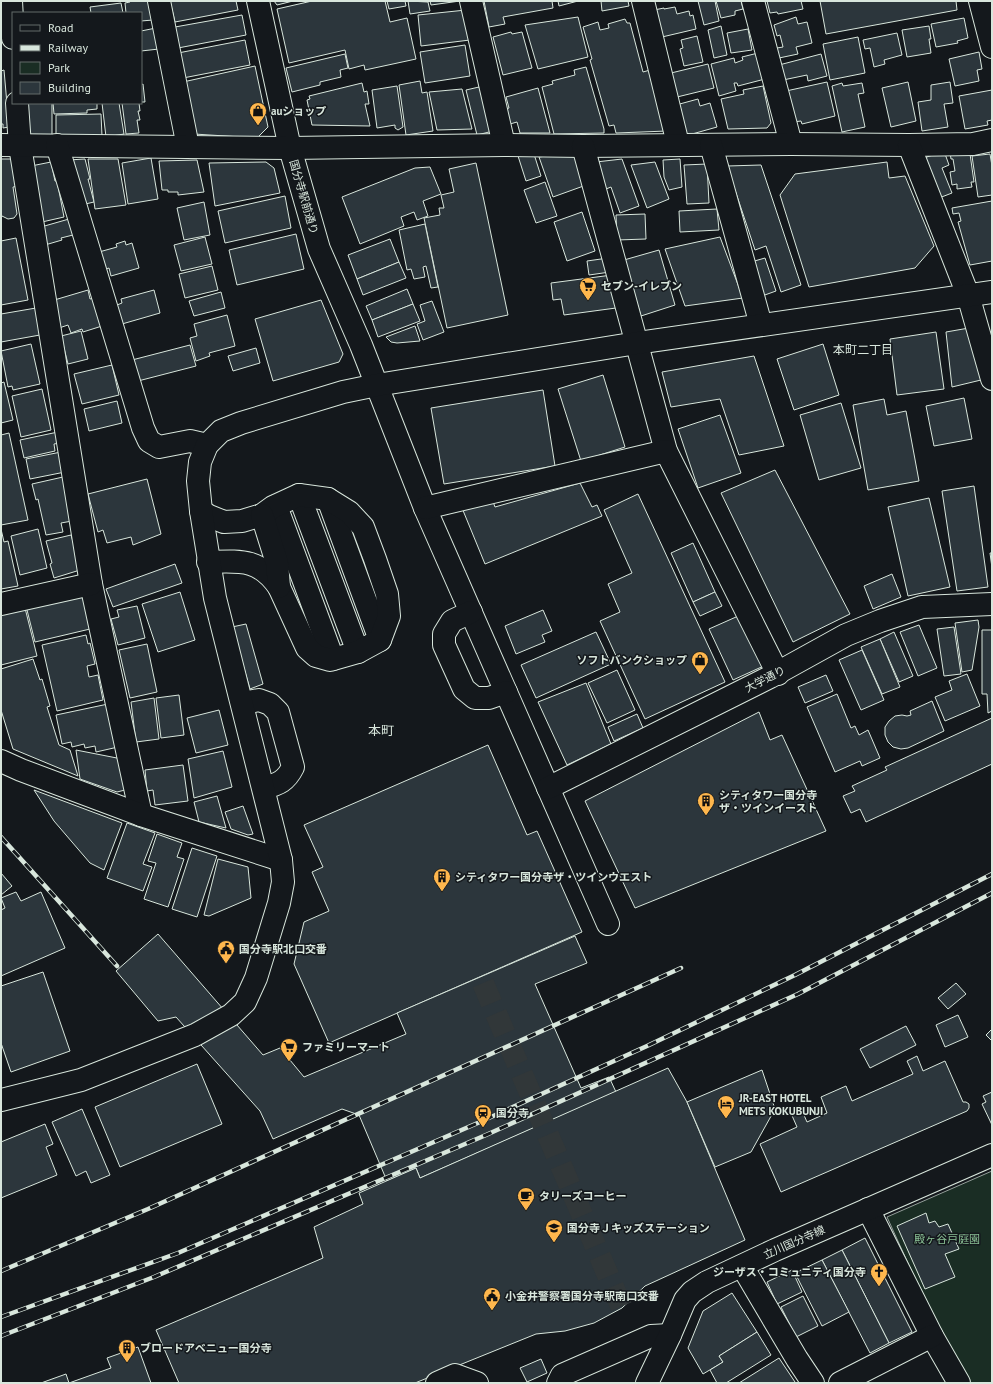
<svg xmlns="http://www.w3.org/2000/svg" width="993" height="1384" font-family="'PT Sans','Noto Sans JP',sans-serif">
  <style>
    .green { fill: #1a2d24; stroke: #939e99 }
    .building { fill: #2c363c; stroke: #d8e6dc }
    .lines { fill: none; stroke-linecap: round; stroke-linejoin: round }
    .minor-tunnel { stroke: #313739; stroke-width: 22; stroke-dasharray: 22 11; stroke-linecap: butt }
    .minor-casing { stroke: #d8e6dc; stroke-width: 24 }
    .major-casing { stroke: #d8e6dc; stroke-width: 24 }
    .minor { stroke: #14181c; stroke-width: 22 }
    .major { stroke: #14181c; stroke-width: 22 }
    .rail-casing { stroke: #d8e6dc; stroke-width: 4.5 }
    .rail { stroke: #14181c; stroke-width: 3; stroke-dasharray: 9; stroke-linecap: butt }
    .labels { text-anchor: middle; stroke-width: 3; stroke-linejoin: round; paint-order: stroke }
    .poi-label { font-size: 11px; font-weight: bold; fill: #d8e6dc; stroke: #14181c; text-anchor: start }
    .street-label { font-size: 11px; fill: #d8e6dc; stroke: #14181c }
    .park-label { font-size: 11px; fill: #8ac095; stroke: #14181c }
    .neighbourhood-label { font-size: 12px; fill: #d8e6dc; stroke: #14181c }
    .quarter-label { font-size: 13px; fill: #d8e6dc; stroke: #14181c }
  </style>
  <rect width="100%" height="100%" fill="#14181c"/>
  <path class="green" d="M992 1171V1383H969L922 1294 887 1217Z"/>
  <g class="building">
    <path d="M129 1H151L153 20 141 21V13H126L125 3 130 2Z"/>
    <path d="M170 1H236L238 10 175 22Z"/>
    <path d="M274 1H293L277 5Z"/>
    <path d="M312 1H385L390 22 407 18 416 59 365 70 364 65 349 69 345 50 289 63 277 9Z"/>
    <path d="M387 1H405L406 6 389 9Z"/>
    <path d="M408 1 428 2 430 11 410 14Z"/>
    <path d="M430 1H460L431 5Z"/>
    <path d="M484 1H552L553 8 503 17 505 24 489 27Z"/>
    <path d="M558 1H578L559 6Z"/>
    <path d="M601 1H628L629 6 602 11Z"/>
    <path d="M698 1H715L719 21 704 25Z"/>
    <path d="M716 1H741L743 9 735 11V15L721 18Z"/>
    <path d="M767 1H801L803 9 778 14 777 12 770 13Z"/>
    <path d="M820 1H956L957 10 826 34Z"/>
    <path d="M121 3 123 13H91L90 7Z"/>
    <path d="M675 7 677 14 689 11 690 16 693 15 696 29 662 37 654 10 664 8V9Z"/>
    <path d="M466 10 470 40 421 46 418 15Z"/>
    <path d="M242 15 246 35 178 48 175 27Z"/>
    <path d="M578 17 588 57 538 69 525 25Z"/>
    <path d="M796 17 798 24 807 22 812 43 796 47 798 54 779 58 777 48 783 47 780 35 777 36 774 25Z"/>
    <path d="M964 18 968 38 957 41 958 43 936 47 931 24Z"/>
    <path d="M625 19 627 23H630L643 72 650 70 667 131 616 133 614 125 609 126 590 60 592 59 583 27 598 22 600 30 609 28 608 24Z"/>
    <path d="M721 26 727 55 714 58 708 30Z"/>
    <path d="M929 26 931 39H929L931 53 907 57 902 30Z"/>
    <path d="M156 28 159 49 141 51V31Z"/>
    <path d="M748 29 752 50 731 53 727 33Z"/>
    <path d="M511 32 512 34 522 32 532 68 503 75 493 37Z"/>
    <path d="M897 33 902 55 884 60 885 64 874 67 870 48 865 49 863 40Z"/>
    <path d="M697 36 703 62 684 66 680 49 683 48 681 40Z"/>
    <path d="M858 37 865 73 830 80 823 44Z"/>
    <path d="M245 40 250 65 183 78 178 53Z"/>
    <path d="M465 45 470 76 425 83 420 52Z"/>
    <path d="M979 52 982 69 977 70 979 81 955 86 949 59Z"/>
    <path d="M758 53 765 79 738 86 737 83H734L736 91 719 96 711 64 734 58 735 63 743 60 742 57Z"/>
    <path d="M345 54 348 68 340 70 341 77 320 82V85L292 92 286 68Z"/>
    <path d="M821 54 827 76 808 81 807 75 783 80 779 65Z"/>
    <path d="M708 64 714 88 677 97 671 73Z"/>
    <path d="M255 66 268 127 257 138 194 134 183 82Z"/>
    <path d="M586 67 604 129V133L554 134 542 87 553 84 552 81 575 75 574 70Z"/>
    <path d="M4 70 9 127 3 128V124H1V71Z"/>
    <path d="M420 81 422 93 427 92 433 131 406 135 399 85Z"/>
    <path d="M827 82 835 116 802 124 801 121 793 122 786 91Z"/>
    <path d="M908 82 916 121 891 127 882 88Z"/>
    <path d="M950 82 953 103 944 104 948 127 922 131 918 102 931 100V85Z"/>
    <path d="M362 83 364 92 367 91 369 104H365L370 126 312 125 307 100 310 99 309 96Z"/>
    <path d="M842 83 843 86 862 83 864 93 858 94 865 127 842 132 832 86Z"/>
    <path d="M143 84 145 102H141V85Z"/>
    <path d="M397 86 403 127 398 130 395 128V125L377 128 372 90Z"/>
    <path d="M763 86 771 123 767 128 728 129 721 99 744 94 743 90Z"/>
    <path d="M479 87 493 131 477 135 466 90Z"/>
    <path d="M538 88 550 133H520L517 122 510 124 506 109 509 108 506 97Z"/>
    <path d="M462 89 472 129 437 130 429 92Z"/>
    <path d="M992 90V120L987 121 988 125 965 129 959 96Z"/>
    <path d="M698 99 700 106 710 103 717 127 685 136 676 105Z"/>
    <rect x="27" y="103" width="25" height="32"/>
    <path d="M53 103H97V109L87 110V113L54 114Z"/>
    <path d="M102 103H119L124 134 106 137Z"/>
    <path d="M122 103H139L140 111H138L140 120H137L139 133 126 134Z"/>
    <path d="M101 114 102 136 56 137V115Z"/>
    <path d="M969 147 974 182H971L972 187 957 189V184L952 185 950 172 955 171 953 159H951L950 152Z"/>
    <path d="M533 151 541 176 526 181 518 156Z"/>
    <path d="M944 151 949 165 942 168 952 193 939 198 924 158Z"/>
    <path d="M577 152 589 184 553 197 539 157Z"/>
    <path d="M990 154 992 166V195L978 197 972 156Z"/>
    <path d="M151 158 158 199 128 204 122 163Z"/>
    <path d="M1 159H13L19 186 13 187 17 214 14 218 8 219 2 216 1 219Z"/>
    <path d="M85 159 90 179H88L94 202 81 205 68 160Z"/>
    <path d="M88 159H118L126 205 95 209Z"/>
    <path d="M622 159 639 206 620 213 611 187 606 189 596 162Z"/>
    <path d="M680 159 682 187 669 190 664 177 663 160Z"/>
    <path d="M197 160 204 192 178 195V192H168V190H162L159 161Z"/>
    <path d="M51 162 55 181H57L64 217 42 222 31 166Z"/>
    <path d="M266 162 274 168 280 193 215 206 209 163Z"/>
    <path d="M655 162 669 199 647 208 631 165Z"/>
    <path d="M887 162 889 178 905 176 934 246 915 268 809 287 780 195 795 174Z"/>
    <path d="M476 163 508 315 447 328 424 218 440 215 439 208H444L441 195 454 192 449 169Z"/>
    <path d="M707 164 709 203 687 204 684 165Z"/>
    <path d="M761 165 801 285 781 292 766 246 755 250 727 166Z"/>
    <path d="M430 167 441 194 423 201 428 216 417 220 414 212 401 217 404 226 360 244 342 197 415 168Z"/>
    <path d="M545 182 557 216 536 223 524 190Z"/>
    <path d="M285 196 291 228 225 243 218 211Z"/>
    <path d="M992 201V261L970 265 958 222 961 221 959 213 953 214 952 208Z"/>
    <path d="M204 202 210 235 184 240 177 208Z"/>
    <path d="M717 209 719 230 680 232 679 211Z"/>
    <path d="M582 212 595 251 567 261 554 222Z"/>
    <path d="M645 214 646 239 617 240 616 215Z"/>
    <path d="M69 219 73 235 61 238 62 240 45 245 41 227Z"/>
    <path d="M425 224 438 287 431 288 426 266 423 267 425 277 414 279 411 269 407 270 399 230Z"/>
    <path d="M296 234 304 269 237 285 229 250Z"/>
    <path d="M205 237 212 264 181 271 174 245Z"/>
    <path d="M720 237 743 298 685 306 665 249Z"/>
    <path d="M16 238 28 300 1 305V241Z"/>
    <path d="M390 239 399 262 357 279 348 255Z"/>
    <path d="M125 241 126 245 132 243 139 268 111 276 109 268 104 270 99 252 117 247 116 244Z"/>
    <path d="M659 250 675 305 641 316 624 260Z"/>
    <path d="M608 258 610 272 589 275 587 261Z"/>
    <path d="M765 258 776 291 762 296 751 262Z"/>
    <path d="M399 262 406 278 363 295 357 279Z"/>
    <path d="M212 266 218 290 185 298 179 274Z"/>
    <path d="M612 275 616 308 564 315 561 299 553 300 551 283Z"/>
    <path d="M407 289 413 304 372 320 366 306Z"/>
    <path d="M88 290 90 299 94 298 102 326 83 332 82 329 71 333 68 325 59 328 51 301Z"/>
    <path d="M154 290 160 313 122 324 117 305 122 303 121 299Z"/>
    <path d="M221 292 225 308 194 316 189 301Z"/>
    <path d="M321 300 343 354 339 362 273 381 255 319Z"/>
    <path d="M432 301 444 332 423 340 417 324 425 321 420 305Z"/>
    <path d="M413 304 420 321 378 337 372 320Z"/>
    <path d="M36 308 40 335 1 342V314Z"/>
    <path d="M227 315 235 346 209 353 210 356 196 361 190 338 197 336 194 324Z"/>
    <path d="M415 326 420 341 397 343 391 342 386 337Z"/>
    <path d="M969 328 981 380 952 387 946 332Z"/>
    <path d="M81 331 88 359 68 364 61 336Z"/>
    <path d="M936 332 944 389 897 395 890 339Z"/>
    <path d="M31 344 40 384 13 390 12 386 8 387 1 351Z"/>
    <path d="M823 344 839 395 794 410 777 359Z"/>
    <path d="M190 345 196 366 138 381 132 360Z"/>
    <path d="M256 348 260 363 233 371 228 356Z"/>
    <path d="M754 356 784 446 739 455 720 399 671 407 662 372Z"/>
    <path d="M112 365 119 395 82 404 74 374Z"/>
    <path d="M603 375 625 447 581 461 558 389Z"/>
    <path d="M4 382 13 420 1 423V383Z"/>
    <path d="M42 389 51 430 21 437 12 396Z"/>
    <path d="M543 390 555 466 444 484 431 408Z"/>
    <path d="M964 398 972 439 934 446 926 406Z"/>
    <path d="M884 399 887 415 906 411 919 481 868 490 853 405Z"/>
    <path d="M117 401 122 423 89 431 84 409Z"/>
    <path d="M841 403 861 468 819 480 800 415Z"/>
    <path d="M720 415 741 473 698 488 678 429Z"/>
    <path d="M58 432 60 443 54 444 55 451 24 458 20 440Z"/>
    <path d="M9 433 28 520 1 525V435Z"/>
    <path d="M61 452 65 472 30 479 26 459Z"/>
    <path d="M775 470 850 614 793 642 721 493Z"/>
    <path d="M63 477 72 521 61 523 63 532 46 535 38 499 36 500 32 484Z"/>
    <path d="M147 479 161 534 133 545 131 537 107 543 103 530 98 532 88 494Z"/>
    <path d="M580 483 592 507 597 505 602 516 485 564 462 508 492 499 495 507Z"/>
    <path d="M974 486 988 587 957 591 942 491Z"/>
    <path d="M638 494 725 682 645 719 600 621 620 612 608 584 632 573 604 510Z"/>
    <path d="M929 498 950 587 908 596 888 507Z"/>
    <path d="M1 529 4 542 8 541 18 586 1 589Z"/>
    <path d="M38 529 47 568 20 575 11 536Z"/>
    <path d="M71 535 81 568 80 570 54 578 50 564 52 563 46 541Z"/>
    <path d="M693 543 715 592 693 602 671 553Z"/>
    <path d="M990 553H992V568Z"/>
    <path d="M175 564 182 583 113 607 106 589Z"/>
    <path d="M892 574 901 597 873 609 864 586Z"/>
    <path d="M180 592 195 640 158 652 142 604Z"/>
    <path d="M715 592 722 606 700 616 693 602Z"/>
    <path d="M81 593 93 624 90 629 35 642 26 606Z"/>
    <path d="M137 606 145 638 118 645 111 619 119 617 117 610Z"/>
    <path d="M25 608 37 656 1 665V614Z"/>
    <path d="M543 610 552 631 542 635 545 642 516 654 505 626Z"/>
    <path d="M745 613 768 664 733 680 709 629Z"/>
    <path d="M978 620 979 627 972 670 962 672 955 623Z"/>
    <path d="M246 624 263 684 250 689 232 627Z"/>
    <path d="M919 625 937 668 918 676 900 632Z"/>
    <path d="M954 627 961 674 944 676 937 629Z"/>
    <path d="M982 630H992V711L988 713 987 694H982Z"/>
    <path d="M596 632 611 664 536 698 521 665Z"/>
    <path d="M894 632 913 676 899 682 880 639Z"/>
    <path d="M86 635 88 644 90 643 95 664 87 666 89 677 98 675 103 700 57 711 42 645Z"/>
    <path d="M880 639 900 687 882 694 861 647Z"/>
    <path d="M147 644 157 692 130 698 119 650Z"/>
    <path d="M862 650 884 700 861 710 839 660Z"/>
    <path d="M33 659 40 680 42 679 50 706 47 707 59 745 70 750 78 776 13 749 1 710V669Z"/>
    <path d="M617 670 635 710 607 723 588 683Z"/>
    <path d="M967 674 980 706 945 721 935 697 952 690 949 681Z"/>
    <path d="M826 675 833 691 805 703 798 687Z"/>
    <path d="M586 683 611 744 567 765 538 702Z"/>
    <path d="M837 694 851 728 855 726 859 735 868 730 880 758 862 766 860 761 835 772 807 707Z"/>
    <path d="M179 695 184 735 161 738 156 698Z"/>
    <path d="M154 698 159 739 136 742 131 702Z"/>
    <path d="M932 701 944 731 908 748 901 749 893 747 888 742 885 735V727L889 721 895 716 902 715 907 716 911 715 910 711Z"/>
    <path d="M108 704 118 747 96 752 95 746 85 748 84 744 72 747 71 742 62 744 56 715Z"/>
    <path d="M219 710 228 745 196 753 187 718Z"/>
    <path d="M759 712 770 740 782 735 826 831 635 908 585 801Z"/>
    <path d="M637 714 643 728 614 741 608 727Z"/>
    <path d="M992 718V764L866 822 860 809 851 813 843 796 855 791 852 786 887 770 885 767Z"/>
    <path d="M488 745 527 835 537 831 582 932 329 1043 294 964 304 922 329 911 312 872 323 867 304 825Z"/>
    <path d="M76 750 122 759 129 789 117 792 80 779Z"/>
    <path d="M223 751 232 787 194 798 188 759Z"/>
    <path d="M183 765 188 801 155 805 153 790 147 791 145 770Z"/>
    <path d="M34 790 122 823 104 870 90 863 54 821Z"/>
    <path d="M217 796 226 828 199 822 194 802Z"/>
    <path d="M243 806 253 834 248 835 231 829 225 812Z"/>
    <path d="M127 823 155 833 143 864 152 867 143 891 107 878Z"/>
    <path d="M157 834 182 843 177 857 184 859 168 907 144 899 156 863 148 861Z"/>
    <path d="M192 848 217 856 197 917 172 909Z"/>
    <path d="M218 859 248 867 251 898 209 916 204 915Z"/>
    <path d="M1 873 12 886 1 895Z"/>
    <path d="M16 892 21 901 41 892 65 948 1 976V910L5 908 1 898Z"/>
    <path d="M158 934 263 1055 280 1048 304 1077 406 1034 397 1013 575 936 587 963 535 984 581 1088 609 1077 616 1092 420 1178 416 1168 387 1181 359 1115 342 1109 273 1139 260 1111 176 1017 158 1021 116 971Z"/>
    <path d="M43 972 70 1051 11 1072 1 1043V986Z"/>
    <path d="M956 983 966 994 948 1009 938 998Z"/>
    <path d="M958 1015 968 1037 945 1047 936 1025Z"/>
    <path d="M906 1026 916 1045 870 1068 860 1049Z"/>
    <path d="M992 1029V1041L986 1035Z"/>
    <path d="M917 1056 923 1071 945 1061 963 1102H966L969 1104V1108L967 1111 781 1192 760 1144 797 1127 790 1111 800 1106 807 1122 827 1113 821 1097 846 1086 852 1101 913 1074 907 1061Z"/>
    <path d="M197 1064 222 1124 120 1167 95 1107Z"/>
    <path d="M668 1068 687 1102 745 1240 645 1286 622 1308 594 1323 565 1331 536 1334 415 1383H179L156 1330 323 1258 314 1227 363 1204 359 1193 416 1168 420 1178Z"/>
    <path d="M762 1070 775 1109 751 1152 715 1167 687 1102Z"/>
    <path d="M992 1092V1125L982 1104 986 1102 983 1096Z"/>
    <path d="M82 1109 110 1175 91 1183 86 1171 76 1176 52 1122Z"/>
    <path d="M45 1124 53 1144 46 1147 57 1175 1 1198V1142Z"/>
    <path d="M926 1213 929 1223 935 1221 939 1227 948 1224 959 1249 945 1254 955 1277 925 1289 897 1226Z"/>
    <path d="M865 1238 912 1332 889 1343 842 1250Z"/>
    <path d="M842 1250 889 1343 870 1353 822 1260Z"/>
    <path d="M822 1260 849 1312 822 1326 795 1273Z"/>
    <path d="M792 1270 802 1292 777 1304 767 1282Z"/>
    <path d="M732 1293 757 1332 719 1356 723 1362 703 1374 688 1348 703 1311Z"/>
    <path d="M803 1296 818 1326 796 1337 781 1307Z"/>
    <path d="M757 1332 771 1355 726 1383H717L710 1370 723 1362 719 1356Z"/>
    <path d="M138 1347 151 1383H41L66 1374 69 1383 111 1368 107 1358Z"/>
    <path d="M779 1358 795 1382 794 1383H739Z"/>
    <path d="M541 1359 547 1373 527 1382 520 1368Z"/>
  </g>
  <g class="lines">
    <path class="minor-tunnel" d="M483 983 622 1308"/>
    <defs>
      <g id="minor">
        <path d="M11 1 13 38"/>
        <path d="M159 1 188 147"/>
        <path d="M258 1 290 148 319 249 361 345 425 508 608 924"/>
        <path d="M471 1 504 145"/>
        <path d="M643 1 678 144"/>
        <path d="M753 1 791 144"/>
        <path d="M980 1 992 47"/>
        <path d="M17 103 20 146 91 584 141 815"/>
        <path d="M1 145 290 148 504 145 583 146 791 144 909 145 973 144 992 140"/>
        <path d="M57 145 143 428 149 441 159 447 190 441 207 445"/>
        <path d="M711 145 761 325"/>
        <path d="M909 145 968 295 992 379"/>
        <path d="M583 146 666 451 778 674"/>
        <path d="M299 495 358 652"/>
        <path d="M328 499 380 640"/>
        <path d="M276 506 333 659"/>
        <path d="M425 508 666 451"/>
        <path d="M201 511 209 516 224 522 242 521 262 515 273 507 299 495 328 499 349 512 363 527 375 559 387 594 389 616 380 640 358 652 330 660 316 656 307 648 279 587C259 558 240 561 208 562"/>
        <path d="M262 515 277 563 279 587"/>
        <path d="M1 604 91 584"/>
        <path d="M471 612 452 621 444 634V645L464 689 475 698H489L506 692"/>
        <path d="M243 703 259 700 270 704 278 712 293 767C286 781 279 784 264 788"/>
        <path d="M1 761 21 770 141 815 281 860"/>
        <path d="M548 788 770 677 846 635 880 621 922 607 992 604"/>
        <path d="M1 1100 81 1080 195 1035 231 1015 245 1002 256 978 279 903 283 882 281 860 215 598 201 511 198 481 200 462 207 445 221 431 241 423 343 392 377 385 637 343 992 292"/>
        <path d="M868 1209 932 1336 959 1383"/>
        <path d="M742 1266 797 1359 813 1383"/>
        <path d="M437 1383 455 1375 477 1383"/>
        <path d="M558 1383 562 1375 651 1336 670 1335"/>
        <path d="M840 1383 932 1336"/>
      </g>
      <path id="major" d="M647 1383 670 1335 685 1300 692 1292 707 1282 775 1250 992 1155"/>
    </defs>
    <use href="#minor" class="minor-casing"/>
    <use href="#major" class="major-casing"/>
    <use href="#minor" class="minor"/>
    <use href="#major" class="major"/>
    <defs>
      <g id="rail">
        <path d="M1 837 117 966"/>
        <path d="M1 1271 148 1209 681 968"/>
        <path d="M1 1317 178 1253 480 1122 647 1046 795 975 992 874"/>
        <path d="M1 1336 154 1277 486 1135 798 994 992 893"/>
      </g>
    </defs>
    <use href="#rail" class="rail-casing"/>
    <use href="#rail" class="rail"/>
  </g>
  <defs>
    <symbol id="shop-pin" viewBox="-11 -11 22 30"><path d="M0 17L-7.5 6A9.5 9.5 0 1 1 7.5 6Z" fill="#ffb74d" stroke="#14181c"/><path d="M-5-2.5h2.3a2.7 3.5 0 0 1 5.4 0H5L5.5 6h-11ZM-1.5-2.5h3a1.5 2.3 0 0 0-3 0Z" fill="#111"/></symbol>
    <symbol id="supermarket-pin" viewBox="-11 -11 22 30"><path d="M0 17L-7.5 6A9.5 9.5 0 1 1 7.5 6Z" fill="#ffb74d" stroke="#14181c"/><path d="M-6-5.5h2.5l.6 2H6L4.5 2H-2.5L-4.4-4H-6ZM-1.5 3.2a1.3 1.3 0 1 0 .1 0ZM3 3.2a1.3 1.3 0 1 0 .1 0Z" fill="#111"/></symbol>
    <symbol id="building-pin" viewBox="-11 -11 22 30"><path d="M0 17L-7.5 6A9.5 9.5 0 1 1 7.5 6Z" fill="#ffb74d" stroke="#14181c"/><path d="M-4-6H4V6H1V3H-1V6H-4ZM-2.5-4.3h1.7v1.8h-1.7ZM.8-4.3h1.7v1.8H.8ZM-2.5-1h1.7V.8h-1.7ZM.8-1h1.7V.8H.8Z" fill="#111"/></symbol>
    <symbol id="civic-pin" viewBox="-11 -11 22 30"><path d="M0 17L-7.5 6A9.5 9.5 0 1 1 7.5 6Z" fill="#ffb74d" stroke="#14181c"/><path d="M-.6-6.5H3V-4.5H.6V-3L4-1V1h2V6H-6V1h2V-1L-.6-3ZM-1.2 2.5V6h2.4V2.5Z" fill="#111"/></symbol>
    <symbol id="hotel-pin" viewBox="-11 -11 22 30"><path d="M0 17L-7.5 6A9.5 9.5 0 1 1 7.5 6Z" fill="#ffb74d" stroke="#14181c"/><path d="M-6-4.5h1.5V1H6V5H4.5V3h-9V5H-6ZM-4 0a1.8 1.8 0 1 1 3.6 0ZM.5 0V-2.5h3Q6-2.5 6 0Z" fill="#111"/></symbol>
    <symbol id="station-pin" viewBox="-11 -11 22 30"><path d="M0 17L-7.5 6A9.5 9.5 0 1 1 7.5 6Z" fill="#ffb74d" stroke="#14181c"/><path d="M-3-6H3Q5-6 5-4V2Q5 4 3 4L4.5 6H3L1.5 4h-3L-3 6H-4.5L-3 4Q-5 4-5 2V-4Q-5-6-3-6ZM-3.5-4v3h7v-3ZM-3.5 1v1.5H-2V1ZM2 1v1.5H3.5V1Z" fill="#111"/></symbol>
    <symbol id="cafe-pin" viewBox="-11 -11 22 30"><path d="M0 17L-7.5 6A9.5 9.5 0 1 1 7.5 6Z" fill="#ffb74d" stroke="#14181c"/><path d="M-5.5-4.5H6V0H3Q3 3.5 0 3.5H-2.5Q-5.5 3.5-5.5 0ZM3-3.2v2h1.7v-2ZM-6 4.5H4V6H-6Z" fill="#111"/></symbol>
    <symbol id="school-pin" viewBox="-11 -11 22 30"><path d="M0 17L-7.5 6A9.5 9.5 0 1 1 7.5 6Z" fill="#ffb74d" stroke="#14181c"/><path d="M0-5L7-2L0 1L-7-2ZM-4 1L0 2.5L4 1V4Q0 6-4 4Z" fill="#111"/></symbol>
    <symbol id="church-pin" viewBox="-11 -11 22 30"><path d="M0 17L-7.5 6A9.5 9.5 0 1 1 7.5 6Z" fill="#ffb74d" stroke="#14181c"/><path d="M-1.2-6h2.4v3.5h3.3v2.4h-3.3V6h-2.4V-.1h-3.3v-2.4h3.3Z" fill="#111"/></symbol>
  </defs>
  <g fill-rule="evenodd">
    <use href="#shop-pin" x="248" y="101" width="20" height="27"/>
    <use href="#supermarket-pin" x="578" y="276" width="20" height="27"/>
    <use href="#shop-pin" x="690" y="650" width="20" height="27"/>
    <use href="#building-pin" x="696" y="791" width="20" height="27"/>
    <use href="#building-pin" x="432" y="867" width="20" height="27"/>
    <use href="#civic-pin" x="216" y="939" width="20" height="27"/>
    <use href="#supermarket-pin" x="279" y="1037" width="20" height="27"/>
    <use href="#hotel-pin" x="716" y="1094" width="20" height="27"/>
    <use href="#station-pin" x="473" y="1103" width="20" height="27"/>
    <use href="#cafe-pin" x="516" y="1186" width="20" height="27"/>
    <use href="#school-pin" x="544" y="1218" width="20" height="27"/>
    <use href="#church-pin" x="869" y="1262" width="20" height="27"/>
    <use href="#civic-pin" x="482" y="1286" width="20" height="27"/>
    <use href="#building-pin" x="117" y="1338" width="20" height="27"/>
  </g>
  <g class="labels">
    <g class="poi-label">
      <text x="271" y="115">auショップ</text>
      <text x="601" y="290">セブン-イレブン</text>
      <text x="687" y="664" text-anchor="end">ソフトバンクショップ</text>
      <text x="719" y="799">シティタワー国分寺<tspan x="719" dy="13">ザ・ツインイースト</tspan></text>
      <text x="455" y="881">シティタワー国分寺ザ・ツインウエスト</text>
      <text x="239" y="953">国分寺駅北口交番</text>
      <text x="302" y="1051">ファミリーマート</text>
      <text x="739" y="1102">JR-EAST HOTEL<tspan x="739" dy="13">METS KOKUBUNJI</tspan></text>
      <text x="496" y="1117">国分寺</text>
      <text x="539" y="1200">タリーズコーヒー</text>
      <text x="567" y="1232">国分寺Ｊキッズステーション</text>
      <text x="866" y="1276" text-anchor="end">ジーザス・コミュニティ国分寺</text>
      <text x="505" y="1300">小金井警察署国分寺駅南口交番</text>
      <text x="140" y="1352">ブロードアベニュー国分寺</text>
    </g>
    <g class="street-label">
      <text transform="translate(304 197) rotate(74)" y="4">国分寺駅前通り</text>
      <text transform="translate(765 679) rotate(-27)" y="4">大学通り</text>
      <text transform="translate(794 1242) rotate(-24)" y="4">立川国分寺線</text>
    </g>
    <g class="park-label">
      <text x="947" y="1243">殿ヶ谷戸庭園</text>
    </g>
    <g class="neighbourhood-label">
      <text x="863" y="354">本町二丁目</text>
    </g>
    <g class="quarter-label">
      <text x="381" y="735">本町</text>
    </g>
  </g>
  <rect width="993" height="1384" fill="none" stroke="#d8e6dc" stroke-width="4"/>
  <rect x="12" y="12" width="130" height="92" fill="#14181c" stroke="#626a69"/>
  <rect x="20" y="25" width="20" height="6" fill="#14181c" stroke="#626a69"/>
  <text x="48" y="32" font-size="12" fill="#d8e6dc">Road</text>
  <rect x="20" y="45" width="20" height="6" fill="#d8e6dc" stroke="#626a69"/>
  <text x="48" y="52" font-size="12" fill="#d8e6dc">Railway</text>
  <rect x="20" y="62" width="20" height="12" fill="#1a2d24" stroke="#626a69"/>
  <text x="48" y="72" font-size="12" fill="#d8e6dc">Park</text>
  <rect x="20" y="82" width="20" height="12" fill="#2c363c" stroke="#626a69"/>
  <text x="48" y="92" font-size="12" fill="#d8e6dc">Building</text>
</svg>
